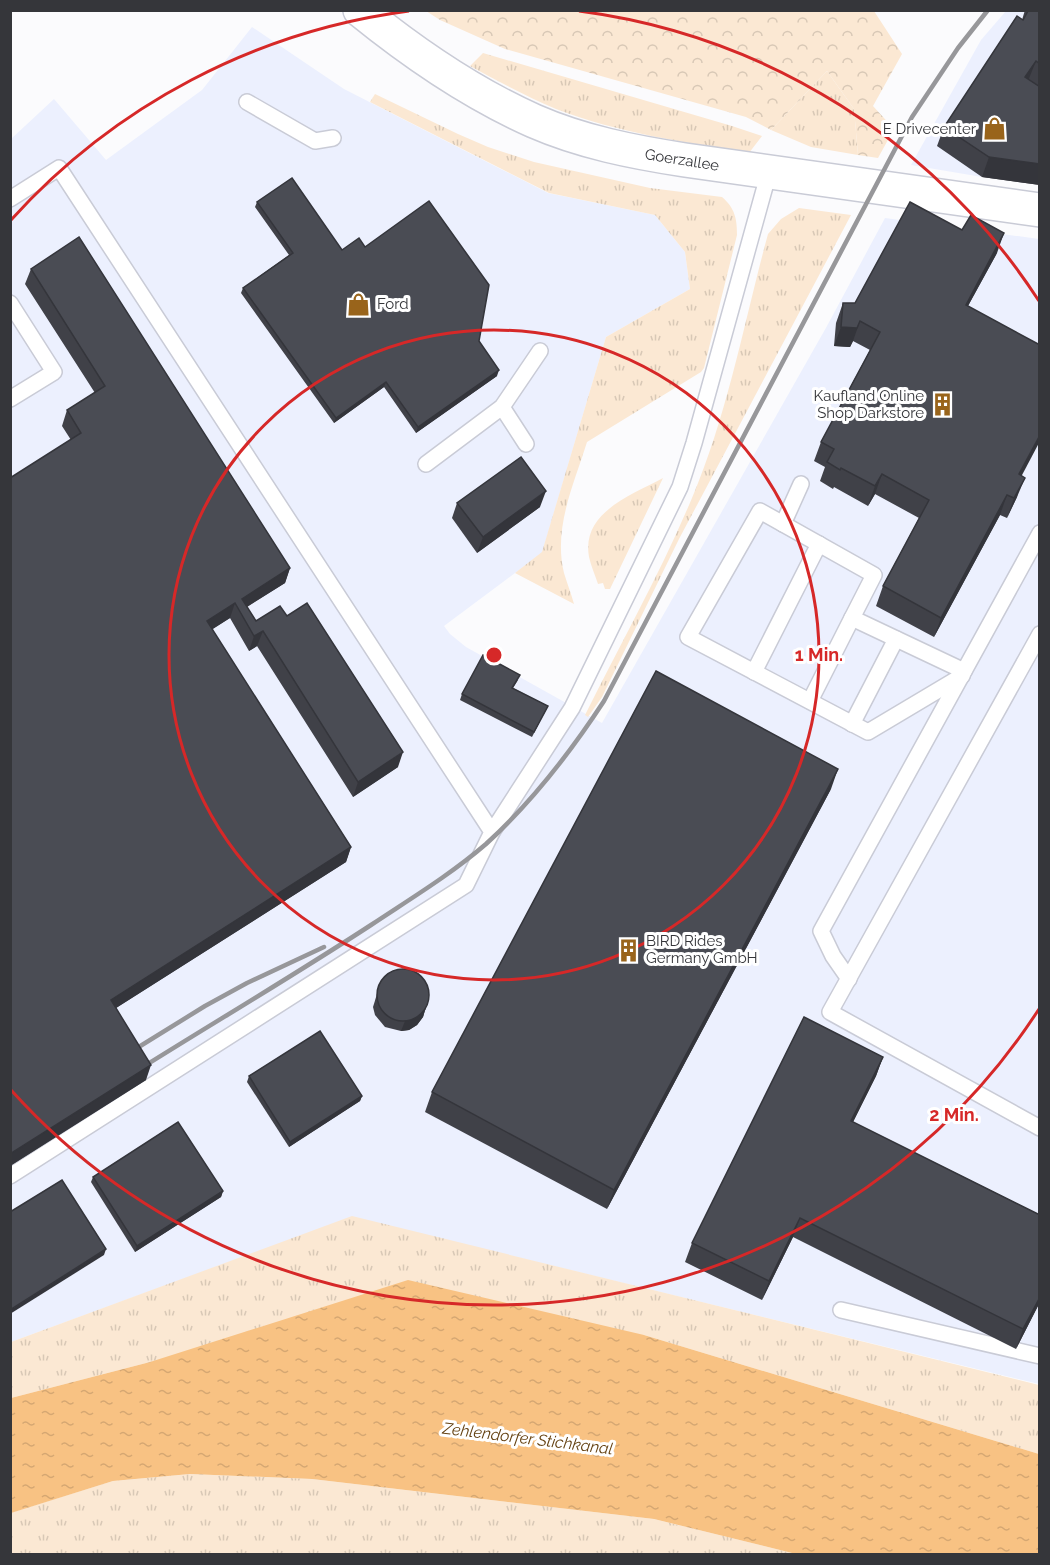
<svg xmlns="http://www.w3.org/2000/svg" width="1050" height="1565" font-family="Raleway,sans-serif">
  <style>
    .built { fill: #ecf0fe }
    .grass { fill: url(#grass-tufts) }
    .forest { fill: url(#forest-crowns) }
    .water { fill: url(#water-ripples) }
    .lines { fill: none; stroke-linecap: round; stroke-linejoin: round }
    .lane-casing { stroke: #c9cbd6; stroke-width: 18 }
    .secondary-casing { stroke: #c9cbd6; stroke-width: 36 }
    .lane { stroke: #fff; stroke-width: 15 }
    .secondary { stroke: #fff; stroke-width: 33 }
    .rail { stroke: #97979a; stroke-width: 4.5 }
    .wall { fill: #404148 }
    .shaded-wall { fill: #34353b }
    .building { fill: #4a4c54; stroke: #34353b; stroke-width: 1.5 }
    .ring { fill: none; stroke: #d62828; stroke-width: 3 }
    .labels { text-anchor: middle; stroke-width: 6; stroke-linejoin: round; paint-order: stroke }
    .poi-label { font-size: 15px; fill: #35363a; stroke: #fff; text-anchor: end }
    .street-label { font-size: 15px; fill: #35363a; stroke: #fff }
    .water-label { font-size: 16px; font-style: italic; fill: #644111; stroke: #fff }
    .centre { fill: #d62828; stroke: #fff; stroke-width: 3 }
    .ring-label { font-size: 18px; text-anchor: middle; font-weight: bold; fill: #d62828; stroke: #fff; stroke-width: 6; stroke-linejoin: round; paint-order: stroke }
  </style>
  <defs>
    <pattern id="grass-tufts" width="24" height="20" patternUnits="userSpaceOnUse" patternTransform="scale(1.5)"><rect width="24" height="20" fill="#fbe8d3"/><path d="M3 7l-1-3M5 7V3M7 7l1-3M15 17l-1-3M17 17v-4M19 17l1-3" fill="none" stroke="#d8c8b6"/></pattern>
    <pattern id="forest-crowns" width="20" height="18" patternUnits="userSpaceOnUse" patternTransform="scale(1.5)"><rect width="20" height="18" fill="#fbe8d3"/><path d="M2 6a3 3 0 1 1 6 0M12 15a3 3 0 1 1 6 0" fill="none" stroke="#d8c8b6"/></pattern>
    <pattern id="water-ripples" width="26" height="14" patternUnits="userSpaceOnUse" patternTransform="scale(1.5)"><rect width="26" height="14" fill="#f8c283"/><path d="M2 4q2-2 4 0t4 0M15 11q2-2 4 0t4 0" fill="none" stroke="#d5a772"/></pattern>
  </defs>
  <rect width="100%" height="100%" fill="#fbfbfd"/>
  <g class="built">
    <path d="M1006 11H1039L982 177 911 165 981 40Z"/>
    <path d="M252 27 344 89 548 193 655 215 685 252 690 289 606 337 542 553 444 626 450 634 466 647 602 723 827 326 885 218 1039 239V1384L352 1217 11 1342V139L54 99 106 160 202 90Z"/>
  </g>
  <g class="grass">
    <path d="M483 53 732 126 762 136 749 153C684 142 618 133 556 109 527 97 498 81 470 66Z"/>
    <path d="M827 71 854 109 858 155 811 147 771 130Z"/>
    <path d="M375 94 458 134 488 147 534 162 650 188 722 197C735 208 737 219 737 235L704 368 701 372 587 442C574 484 553 528 564 573 567 583 571 593 574 604L515 573 542 552 606 337 690 289 685 252 655 215 549 193 370 102Z"/>
    <path d="M799 208 851 215 679 539 602 697 588 717 585 715C621 643 661 572 692 498 728 413 744 322 768 234L781 219Z"/>
    <path d="M663 478 610 589H605L603 583 598 584C595 575 591 566 589 557 581 512 632 495 663 478Z"/>
    <path d="M352 1216 1039 1385V1454L644 1335 150 1362 11 1398V1342Z"/>
    <path d="M190 1474 312 1479 654 1519 796 1554H11L10 1513 113 1481Z"/>
  </g>
  <path class="forest" d="M426 11H874L902 54 873 106 894 129 878 158 858 155 854 109 827 71 771 130 746 117 505 49 440 20Z"/>
  <path class="water" d="M408 1280 644 1335 1039 1454V1554H796L654 1519 312 1479 190 1474 113 1481 11 1513V1398L150 1362Z"/>
  <g class="lines">
    <defs>
      <g id="lane">
        <path d="M247 102 315 141 333 138"/>
        <path d="M10 199 59 168 492 832 466 885 10 1176"/>
        <path d="M10 303 54 372 10 399"/>
        <path d="M502 407 526 444"/>
        <path d="M426 464 502 407 540 351"/>
        <path d="M783 524 801 484"/>
        <path d="M1040 634 830 1012 1040 1128"/>
        <path d="M754 672 819 544"/>
        <path d="M962 676 868 732 688 637 760 511 874 575 852 618 964 671"/>
        <path d="M810 701 852 618"/>
        <path d="M852 724 896 639"/>
        <path d="M492 832 572 708 680 487 694 443 769 172"/>
        <path d="M849 979 833 956 821 931 1040 533"/>
        <path d="M841 1310 1040 1356"/>
      </g>
      <path id="secondary" d="M360 10C413 53 471 93 534 121 582 142 633 152 685 160L1040 210"/>
    </defs>
    <use href="#lane" class="lane-casing"/>
    <use href="#secondary" class="secondary-casing"/>
    <use href="#lane" class="lane"/>
    <use href="#secondary" class="secondary"/>
    <g class="rail">
      <path d="M129 1053 205 1006 247 983 324 947"/>
      <path d="M135 1072C213 1023 293 976 371 925 410 899 450 875 486 844 532 802 570 753 604 701L912 117 958 48 988 10"/>
    </g>
  </g>
  <g class="wall">
    <path d="M1025 10H1040V185L982 177 937 146 944 127 1022 20Z"/>
    <path d="M257 202 342 250 365 247 479 341 497 376 416 433 384 387 334 423 241 293 243 288 289 255 255 207Z"/>
    <path d="M997 253 968 306 1021 476 1017 497 1007 518 1000 515 934 637 876 606 883 586 919 518 875 494 868 506 834 487 833 489 820 481 825 467 814 461 821 442 870 350 853 341 850 347 834 346 836 323 843 303H855Z"/>
    <path d="M31 269 290 568 285 583 247 607 256 621 287 616 398 767 353 797 257 646 249 651 230 618 212 629 351 847 346 862 116 1008 146 1080 10 1166 71 440 62 426 67 410 95 393 25 284Z"/>
    <path d="M457 503 540 507 477 553 452 518Z"/>
    <path d="M518 680 513 688 548 706 532 737 460 700 462 694Z"/>
    <path d="M831 789 607 1209 425 1112 432 1092Z"/>
    <path d="M381 981 426 1007 423 1017 417 1025 409 1030 401 1031 385 1027 375 1015 373 1007Z"/>
    <path d="M883 1057 876 1076 853 1122 1040 1215V1302L1016 1349 793 1237 762 1300 685 1262 692 1243Z"/>
    <path d="M249 1076 362 1096 360 1101 289 1147 247 1082Z"/>
    <path d="M93 1177 223 1191 221 1197 135 1252 91 1182Z"/>
  </g>
  <g class="shaded-wall">
    <path d="M1036 61 1028 81 1025 77Z"/>
    <path d="M989 157 1040 164V185L982 177Z"/>
    <path d="M1004 233 997 253 958 324 966 305Z"/>
    <path d="M860 321 853 341 850 347 834 346 841 327Z"/>
    <path d="M499 370 497 376 416 433 418 427Z"/>
    <path d="M386 382 384 387 334 423 336 418Z"/>
    <path d="M1040 435V441L1012 494 1019 474Z"/>
    <path d="M882 474 875 494 868 506 875 486Z"/>
    <path d="M1025 478 1017 497 1007 518 1014 498Z"/>
    <path d="M546 491 540 507 477 553 483 537Z"/>
    <path d="M1007 495 1000 515 934 637 941 618Z"/>
    <path d="M290 568 285 583 240 611 242 599Z"/>
    <path d="M235 603 230 618 202 636 207 621Z"/>
    <path d="M263 631 257 646 249 651 254 636Z"/>
    <path d="M403 752 398 767 353 797 358 782Z"/>
    <path d="M838 769 831 789 607 1209 614 1190Z"/>
    <path d="M351 847 346 862 105 1015 111 1000Z"/>
    <path d="M426 1007 423 1017 417 1025 409 1030 401 1031 405 1021Z"/>
    <path d="M883 1057 876 1076 844 1140 851 1121Z"/>
    <path d="M151 1065 146 1080 10 1166V1154Z"/>
    <path d="M362 1096 360 1101 289 1147 290 1142Z"/>
    <path d="M223 1191 221 1197 135 1252 137 1246Z"/>
    <path d="M800 1218 793 1237 762 1300 769 1281Z"/>
    <path d="M106 1249 104 1255 10 1314V1310Z"/>
    <path d="M1040 1297V1302L1016 1349 1023 1329Z"/>
  </g>
  <g class="building">
    <path d="M1027 10H1040V64L1036 61 1025 77 1040 87V164L989 157 944 127 1017 16 1023 20 1028 11Z"/>
    <path d="M292 178 342 250 359 238 365 247 429 201 489 285 479 341 499 370 418 427 386 382 336 418 243 288 293 253 257 202Z"/>
    <path d="M910 202 962 230 971 215 1004 233 966 305 1040 345V435L1019 474 1025 478 1014 498 1007 495 941 618 883 586 929 500 882 474 875 486 841 468 840 470 827 462 834 449 821 442 880 332 860 321 857 328 841 327 843 303H855Z"/>
    <path d="M79 237 290 568 242 599 256 621 280 606 287 616 307 603 403 752 358 782 263 631 254 636 235 603 207 621 351 847 111 1000 151 1065 10 1154V478L81 433 67 410 105 386 31 269Z"/>
    <path d="M521 457 546 491 483 537 457 503Z"/>
    <path d="M483 655 520 675 512 688 548 706 534 732 462 694Z"/>
    <path d="M656 671 838 769 614 1190 432 1092Z"/>
    <circle cx="403" cy="995" r="26"/>
    <path d="M804 1017 883 1057 851 1121 1040 1215V1297L1023 1329 800 1218 769 1281 692 1243Z"/>
    <path d="M320 1031 362 1096 290 1142 249 1076Z"/>
    <path d="M178 1122 223 1191 137 1246 93 1177Z"/>
    <path d="M62 1180 106 1249 10 1310V1212Z"/>
  </g>
  <g class="ring">
    <circle cx="494" cy="655" r="325"/>
    <path d="M1039 1009A650 650 0 0 1 11 1090M11 220A650 650 0 0 1 409 11M579 11A650 650 0 0 1 1039 301"/>
  </g>
  <defs>
    <symbol id="shop-bare" viewBox="-9 -9 18 18"><path d="M-5-2.5h2.3a2.7 3.5 0 0 1 5.4 0H5L5.5 6h-11ZM-1.5-2.5h3a1.5 2.3 0 0 0-3 0Z" fill="#99641b" stroke="#fff" stroke-width="2.5" paint-order="stroke"/></symbol>
    <symbol id="building-bare" viewBox="-9 -9 18 18"><path d="M-4-6H4V6H1V3H-1V6H-4ZM-2.5-4.3h1.7v1.8h-1.7ZM.8-4.3h1.7v1.8H.8ZM-2.5-1h1.7V.8h-1.7ZM.8-1h1.7V.8H.8Z" fill="#99641b" stroke="#fff" stroke-width="2.5" paint-order="stroke"/></symbol>
  </defs>
  <g fill-rule="evenodd">
    <use href="#shop-bare" x="978" y="112" width="33" height="33"/>
    <use href="#shop-bare" x="342" y="288" width="33" height="33"/>
    <use href="#building-bare" x="926" y="388" width="33" height="33"/>
    <use href="#building-bare" x="612" y="934" width="33" height="33"/>
  </g>
  <g class="labels">
    <g class="poi-label">
      <text x="976" y="134">E Drivecenter</text>
      <text x="377" y="309" text-anchor="start">Ford</text>
      <text x="924" y="401">Kaufland Online<tspan x="924" dy="17">Shop Darkstore</tspan></text>
      <text x="646" y="946" text-anchor="start">BIRD Rides<tspan x="646" dy="17">Germany GmbH</tspan></text>
    </g>
    <g class="street-label">
      <text transform="translate(682 160) rotate(9)" y="5">Goerzallee</text>
    </g>
    <g class="water-label">
      <text transform="translate(528 1438) rotate(7)" y="6">Zehlendorfer Stichkanal</text>
    </g>
  </g>
  <circle cx="494" cy="655" r="9" class="centre"/>
  <g class="ring-label">
    <text x="819" y="661">1 Min.</text>
    <text x="954" y="1121">2 Min.</text>
  </g>
  <rect width="1050" height="1565" fill="none" stroke="#35363a" stroke-width="24"/>
</svg>
